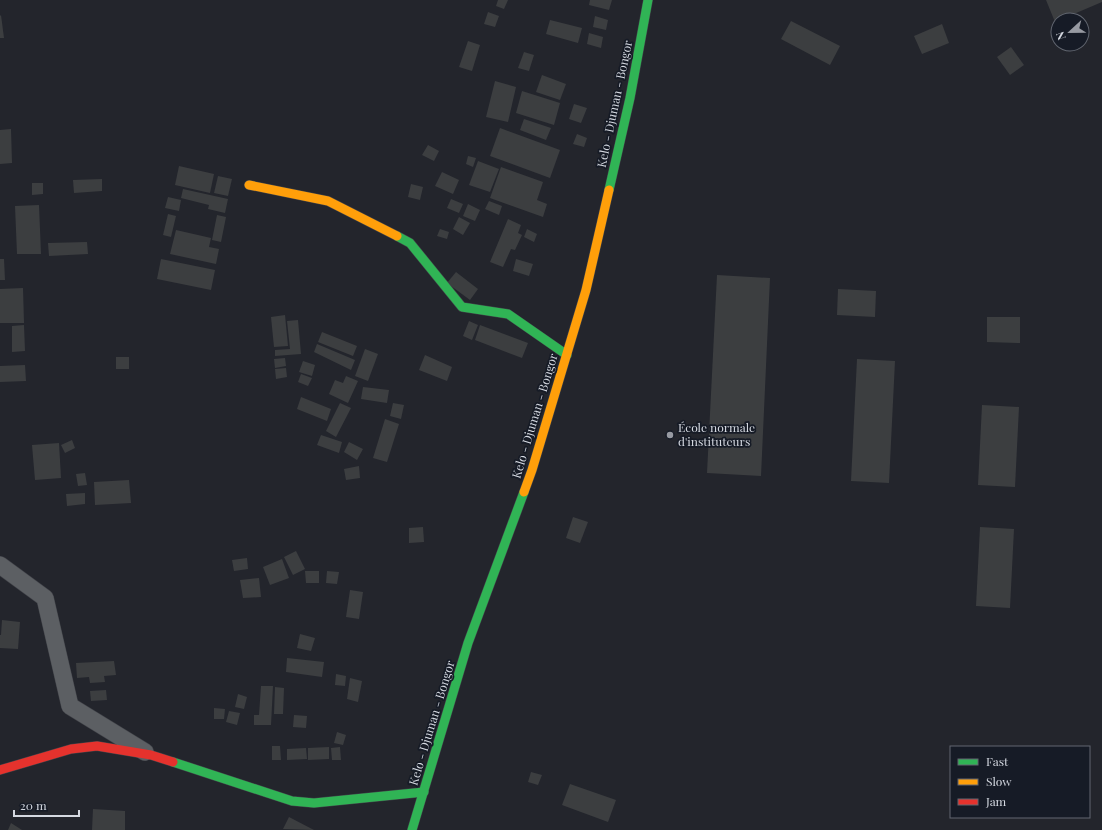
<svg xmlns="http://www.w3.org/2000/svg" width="1102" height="830" font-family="'Playfair Display',serif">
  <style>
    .building { fill: #3c3e40 }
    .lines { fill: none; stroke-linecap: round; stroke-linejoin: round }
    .street-casing { stroke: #414349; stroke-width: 18 }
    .fast-casing { stroke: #414349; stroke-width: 10 }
    .slow-casing { stroke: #414349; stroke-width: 10 }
    .jam-casing { stroke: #414349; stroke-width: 10 }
    .street { stroke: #5c5f63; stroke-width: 17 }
    .fast { stroke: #30b455; stroke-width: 9 }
    .slow { stroke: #ff9f0a; stroke-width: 9 }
    .jam { stroke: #e5322d; stroke-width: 9 }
    .poi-dot { fill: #979aa2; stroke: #161b26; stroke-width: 1.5 }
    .labels { text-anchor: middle; stroke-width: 3.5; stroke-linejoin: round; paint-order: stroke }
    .street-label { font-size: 12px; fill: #d5d9e1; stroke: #161b26 }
    .poi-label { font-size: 12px; fill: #d5d9e1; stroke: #161b26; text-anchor: start }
  </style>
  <rect width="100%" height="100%" fill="#23252c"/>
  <g class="building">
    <path d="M498 0H508L504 9 496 6Z"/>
    <path d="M590 0H612L609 10 589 5Z"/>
    <path d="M1046 0H1102V2L1055 22Z"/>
    <path d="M488 12 499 16 495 27 484 24Z"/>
    <path d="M1 15 4 38H0V16Z"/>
    <path d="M595 16 608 20 606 30 593 27Z"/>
    <path d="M550 20 582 28 578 43 546 34Z"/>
    <path d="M791 21 840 46 830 65 781 39Z"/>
    <path d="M942 24 949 43 922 54 914 36Z"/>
    <path d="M589 33 603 37 601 48 587 44Z"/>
    <path d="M468 41 480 45 472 71 459 67Z"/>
    <path d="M1011 47 1024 65 1010 75 997 57Z"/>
    <path d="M524 52 534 55 529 71 518 68Z"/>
    <path d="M542 75 566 84 560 100 536 92Z"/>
    <path d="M495 81 516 87 508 122 486 117Z"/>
    <path d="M522 91 560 103 554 125 516 113Z"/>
    <path d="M574 104 587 108 581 123 569 119Z"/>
    <path d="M524 119 551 128 546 140 520 130Z"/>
    <path d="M500 128 560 150 550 178 490 156Z"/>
    <path d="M11 129 12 163 0 164V130Z"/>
    <path d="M577 134 587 138 584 147 573 144Z"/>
    <path d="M428 145 439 151 434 161 422 155Z"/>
    <path d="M468 156 476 158 473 167 466 164Z"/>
    <path d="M478 161 499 169 490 192 469 185Z"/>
    <path d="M179 166 214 174 210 193 175 185Z"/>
    <path d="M501 167 543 182 537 200 547 204 543 217 490 198Z"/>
    <path d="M442 172 459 180 453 194 435 186Z"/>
    <path d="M218 176 232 179 228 196 214 193Z"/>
    <path d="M102 179V191L74 193 73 180Z"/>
    <path d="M32 183H43V194L32 195Z"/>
    <path d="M411 184 423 187 420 200 408 197Z"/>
    <path d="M183 189 228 199 225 213 208 209 209 205 181 198Z"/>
    <path d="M168 197 181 200 179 211 165 208Z"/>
    <path d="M451 199 463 204 459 213 447 208Z"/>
    <path d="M489 201 502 206 499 215 485 209Z"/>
    <path d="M468 204 480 210 475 221 463 216Z"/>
    <path d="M39 205 41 254H17L15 206Z"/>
    <path d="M168 214 176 216 171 237 163 235Z"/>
    <path d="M217 215 226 217 221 242 212 240Z"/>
    <path d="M459 217 470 223 463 235 453 229Z"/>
    <path d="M508 219 521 225 518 233 522 235 515 250 511 249 503 267 490 262Z"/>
    <path d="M440 229 449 232 447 239 437 236Z"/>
    <path d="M527 229 537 234 534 242 524 237Z"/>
    <path d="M176 230 211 238 209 247 219 249 216 264 170 254Z"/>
    <path d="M87 242 88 254 49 256 48 243Z"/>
    <path d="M0 259H4L5 280H0Z"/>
    <path d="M161 259 215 270 211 290 157 279Z"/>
    <path d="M516 259 533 264 529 276 513 271Z"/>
    <path d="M456 272 478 289 470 300 447 283Z"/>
    <path d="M717 275 770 278 761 476 707 473Z"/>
    <path d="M23 288 24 323H0V289Z"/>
    <path d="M838 289 876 291 875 317 837 315Z"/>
    <path d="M285 315 288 346 274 347 271 317Z"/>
    <path d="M987 317H1020V343L987 342Z"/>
    <path d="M298 320 301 354 275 356V350L290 349 287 321Z"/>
    <path d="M469 321 478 325 472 340 463 336Z"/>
    <path d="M24 325 25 351 12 352V326Z"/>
    <path d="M480 325 528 343 522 358 475 340Z"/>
    <path d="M322 332 357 346 353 356 318 342Z"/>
    <path d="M317 344 355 360 351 370 314 352Z"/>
    <path d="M365 349 378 354 368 381 355 376Z"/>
    <path d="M425 355 452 367 447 381 419 370Z"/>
    <rect x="116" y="357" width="13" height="12"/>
    <path d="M285 358 286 366 275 368 274 359Z"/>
    <path d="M857 359 895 361 889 483 851 481Z"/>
    <path d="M303 361 315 365 312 376 299 372Z"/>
    <path d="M25 365 26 381 0 382V366Z"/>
    <path d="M286 368 287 377 276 379 275 369Z"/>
    <path d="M301 374 312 378 308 386 298 382Z"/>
    <path d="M346 376 358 381 348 403 329 394 335 380 343 383Z"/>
    <path d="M363 387 389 390 387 403 361 399Z"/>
    <path d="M301 397 331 409 327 421 297 409Z"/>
    <path d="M340 403 351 408 336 437 326 431Z"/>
    <path d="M393 403 404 405 401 419 390 416Z"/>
    <path d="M982 405 1019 407 1015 487 978 485Z"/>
    <path d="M385 419 399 424 387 462 373 458Z"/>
    <path d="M321 435 342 442 339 453 317 445Z"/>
    <path d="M72 440 75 448 65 453 61 445Z"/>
    <path d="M349 442 363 449 357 460 344 452Z"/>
    <path d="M59 443 61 478 35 480 32 445Z"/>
    <path d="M359 466 360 478 346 480 344 469Z"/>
    <path d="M85 473 87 485 78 486 76 474Z"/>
    <path d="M129 480 131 503 95 505 94 482Z"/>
    <path d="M85 493V504L67 506 66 494Z"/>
    <path d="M573 517 588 522 580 543 566 538Z"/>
    <path d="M423 527 424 542 409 543V528Z"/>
    <path d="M980 527 1014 529 1010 608 976 606Z"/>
    <path d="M296 551 305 569 293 575 284 557Z"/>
    <path d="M247 558 248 569 234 571 232 560Z"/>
    <path d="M282 559 289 578 270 585 263 567Z"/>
    <path d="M305 571H319V583H306Z"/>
    <path d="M327 571 339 572 337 584 326 583Z"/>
    <path d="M259 578 261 597 243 598 240 580Z"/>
    <path d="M350 590 363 592 359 619 346 617Z"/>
    <path d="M2 620 20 622 18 649 0 648V635H1Z"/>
    <path d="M300 634 315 638 311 651 297 648Z"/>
    <path d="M287 658 324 662 322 677 286 672Z"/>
    <path d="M114 661 116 675 104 676 105 682 90 683 89 677 77 678 76 663Z"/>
    <path d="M336 674 346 676 345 686 335 685Z"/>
    <path d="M350 678 362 681 358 702 347 699Z"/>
    <path d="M261 686H273L271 725H254V715H259Z"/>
    <path d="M275 687 284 688 283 714H274Z"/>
    <path d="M106 690 107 700 91 701 90 691Z"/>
    <path d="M238 694 247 697 244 709 235 707Z"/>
    <path d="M214 708 225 709 224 719H214Z"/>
    <path d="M229 711 240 713 237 725 226 722Z"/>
    <path d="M294 715 307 716 306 728 293 727Z"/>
    <path d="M337 732 346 735 343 745 334 743Z"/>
    <path d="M272 746H280L281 760H272Z"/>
    <path d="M329 747V759L308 760V748Z"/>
    <path d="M340 747 341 760H332L331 748Z"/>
    <path d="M306 748 307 759 287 760V749Z"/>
    <path d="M531 772 542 775 538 785 528 782Z"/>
    <path d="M570 784 616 800 608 822 562 805Z"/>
    <path d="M93 809 125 811V830H92Z"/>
    <path d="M289 817 314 830 283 829Z"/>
    <path d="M11 823 22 830H8Z"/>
  </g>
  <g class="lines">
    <defs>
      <path id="street" d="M0 565 45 598 70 706 145 752"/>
      <g id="fast">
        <path d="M609 190 630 98 648 0"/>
        <path d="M397 236 410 243 462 307 508 314 567 355"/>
        <path d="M173 762 292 801 314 803 424 792"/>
        <path d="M412 830 468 643 524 492"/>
      </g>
      <g id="slow">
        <path d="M249 185 328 201 397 236"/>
        <path d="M524 492 532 470 586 290 609 190"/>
      </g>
      <path id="jam" d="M0 770 71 749 97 746 151 755 173 762"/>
    </defs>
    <use href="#street" class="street-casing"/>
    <use href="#fast" class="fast-casing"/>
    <use href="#slow" class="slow-casing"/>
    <use href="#jam" class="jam-casing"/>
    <use href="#street" class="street"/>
    <use href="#fast" class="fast"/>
    <use href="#slow" class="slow"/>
    <use href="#jam" class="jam"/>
  </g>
  <circle class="poi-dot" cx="670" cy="435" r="4"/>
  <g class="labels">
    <g class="street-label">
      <text transform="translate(615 104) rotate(-78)" y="4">Kelo - Djuman - Bongor</text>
      <text transform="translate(535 416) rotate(-73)" y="4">Kelo - Djuman - Bongor</text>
      <text transform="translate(432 723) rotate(-73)" y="4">Kelo - Djuman - Bongor</text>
    </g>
    <g class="poi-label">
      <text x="678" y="432">École normale<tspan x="678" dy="14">d'instituteurs</tspan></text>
    </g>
  </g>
  <rect x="950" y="746" width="140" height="72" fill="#161b26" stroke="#626771"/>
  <rect x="958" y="759" width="20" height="6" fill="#30b455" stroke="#626771"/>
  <text x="986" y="766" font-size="12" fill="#d5d9e1">Fast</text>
  <rect x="958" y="779" width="20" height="6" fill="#ff9f0a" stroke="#626771"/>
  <text x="986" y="786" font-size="12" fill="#d5d9e1">Slow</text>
  <rect x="958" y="799" width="20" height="6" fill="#e5322d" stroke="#626771"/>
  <text x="986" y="806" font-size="12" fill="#d5d9e1">Jam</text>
  <g transform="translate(1070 32) rotate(248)"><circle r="19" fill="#161b26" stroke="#626771"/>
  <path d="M0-3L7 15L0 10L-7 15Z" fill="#979aa2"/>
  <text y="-6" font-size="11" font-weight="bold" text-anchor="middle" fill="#d5d9e1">N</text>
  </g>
  <path d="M14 810v6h65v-6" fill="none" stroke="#d5d9e1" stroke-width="2"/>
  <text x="20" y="810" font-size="12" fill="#d5d9e1" stroke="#161b26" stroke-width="3" paint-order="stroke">20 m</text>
</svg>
